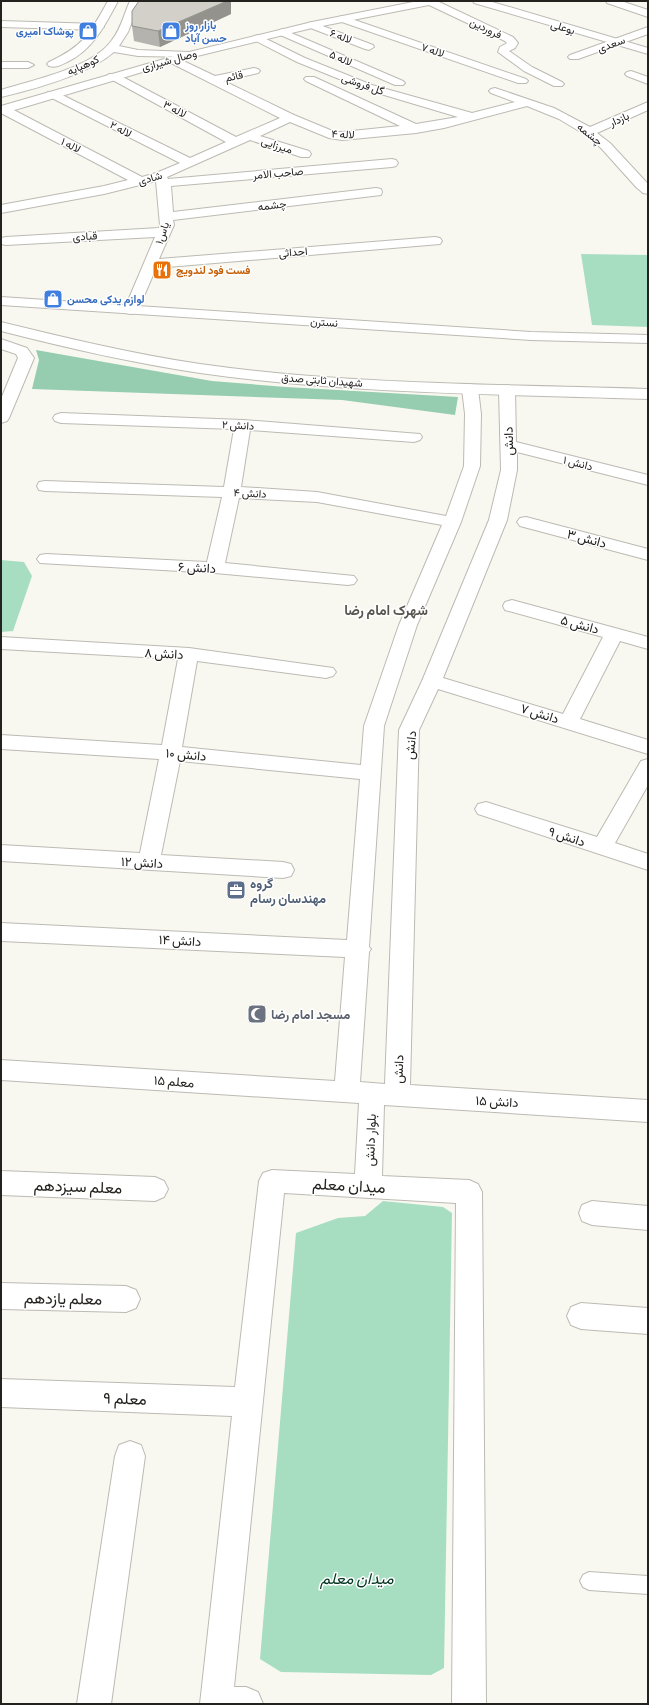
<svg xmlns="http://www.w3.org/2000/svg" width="649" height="1705" font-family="'Crimson Pro',Vazirmatn,serif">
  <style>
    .green { fill: #a7dec2 }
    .forest { fill: #96cdb1 }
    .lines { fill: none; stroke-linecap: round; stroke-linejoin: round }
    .service-casing { stroke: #bcbab3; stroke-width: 2 }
    .minor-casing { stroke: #bcbab3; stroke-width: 2 }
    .tertiary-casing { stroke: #bcbab3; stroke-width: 2 }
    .secondary-casing { stroke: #bcbab3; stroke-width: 2 }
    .service { fill: #fff; fill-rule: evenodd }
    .minor { fill: #fff; fill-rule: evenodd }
    .tertiary { fill: #fff; fill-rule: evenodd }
    .secondary { fill: #fff; fill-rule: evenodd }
    .wall { fill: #b5b3ad }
    .shaded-wall { fill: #93928d }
    .building { fill: #d2d0c9; stroke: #93928d }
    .labels { text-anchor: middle; stroke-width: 3; stroke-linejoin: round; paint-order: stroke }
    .far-shop-label { font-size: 11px; font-weight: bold; fill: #366cbe; stroke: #fff; text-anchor: start }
    .far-street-label { font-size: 11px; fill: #23221f; stroke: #fff }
    .far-food-label { font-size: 11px; font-weight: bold; fill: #c56008; stroke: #fff; text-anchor: start }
    .street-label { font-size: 13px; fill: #23221f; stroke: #fff }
    .service-label { font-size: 13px; font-weight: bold; fill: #4e5e75; stroke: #fff; text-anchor: start }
    .worship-label { font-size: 13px; font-weight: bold; fill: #5b616d; stroke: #fff; text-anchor: start }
    .neighbourhood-label { font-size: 14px; font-weight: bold; fill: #56554f; stroke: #fff }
    .near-street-label { font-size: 16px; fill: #23221f; stroke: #fff }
    .near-park-label { font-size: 16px; font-style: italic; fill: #043422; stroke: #fff }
  </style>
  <rect width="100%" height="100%" fill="#f9f8f0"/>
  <g class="green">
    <path d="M581 254 648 255V327L592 325Z"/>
    <path d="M1 560 24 562 32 576 13 631 1 632Z"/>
    <path d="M383 1201 443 1207 452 1213 444 1668 431 1675 281 1672 260 1659 296 1233 338 1218 365 1216Z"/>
  </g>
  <path class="forest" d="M36 350 212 381 286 387 458 397 455 415 342 400 32 389 39 360Z"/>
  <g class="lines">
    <defs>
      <path id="service" d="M589 1572 648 1576V1594L589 1590 583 1587 580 1581 583 1575Z"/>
      <g id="minor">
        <path d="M427 1H437L513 37 518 43 515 48 509 51 532 67 562 82 564 84 562 86H554L524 71 498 52 500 47 507 43 505 41 427 4Z"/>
        <path d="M606 1H621L648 10V17L607 3Z"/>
        <path d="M343 16 526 79 528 81 526 83H518L339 21 338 19 339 17Z"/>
        <path d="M1 21 99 24 104 27 99 30 1 27Z"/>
        <path d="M312 22 373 45 374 47 369 50 365 49 308 27 307 25 308 23Z"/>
        <path d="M648 27V34L578 59H570L568 57 570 55Z"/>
        <path d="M282 29 403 81 405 83 403 85H395L278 34 277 32Z"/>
        <path d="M258 35 305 58 372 85 472 113 515 102 491 93 489 91 491 89 495 88 554 108 590 127 648 102V110L597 133 610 143 648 184V194L643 193 636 187 601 148 584 134 559 119 527 106 444 128 416 133 342 140 329 138 290 122 260 136 309 151 311 154 309 157H301L250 140 167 177 168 179 392 159 396 160 398 163 396 166 392 167 171 186 173 212 376 188 381 189 382 192 381 195 173 220 174 225 159 259 435 237 440 238 442 241 440 244 156 268 138 310 136 313 131 314 126 313 124 310 155 237 6 245 1 244V238L6 237 159 228 160 225 156 181 104 194 1 213V205L104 186 128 180 1 113V106H6L142 177 156 173 180 163 48 96 46 94 48 92H56L190 158 226 142 109 78 107 76 109 74H117L236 137 280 118 167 61 165 59 167 57H175L215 76 254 68 258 69 260 71 258 73 224 81 294 115 335 132H342L400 126 306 81 304 79 306 77H314L416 124 458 117 364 89 297 62 254 40 253 38 254 36Z"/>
        <path d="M1 62H28L34 65 28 68H1Z"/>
        <path d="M631 71 648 77V84L627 76 625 74 627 72Z"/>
        <path d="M470 384 476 386 478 389 481 414 480 466 461 522 417 625 384 726 369 947 371 949 369 952 360 1082 385 1084 399 730 422 681 489 520 501 470 499 390 501 387 507 385 513 387 515 390 516 442 648 475V485L517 452V470L507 520 443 678 563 714 603 637 505 610 503 606 505 602 512 600 648 637V649L620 641 580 719 648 740V754L438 689 419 730 410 1085 648 1100V1122L384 1105 382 1176 469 1180 478 1184 482 1192 486 1704H452L456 1203 284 1193 234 1687H246L258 1692 263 1704H200L232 1416 1 1407V1379L235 1387 259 1181 263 1173 272 1170 355 1174 359 1103 1 1080V1060L335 1081 345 957 1 941V923L347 940 360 779 180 761 161 855 283 862 291 864 294 870 291 876 283 878 1 861V845L140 853 159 759 1 749V735L162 745 178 659 1 649V637L189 648 333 668 336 672 333 676 326 678 197 661 182 747 361 765 364 726 399 625 442 525 317 502 239 498 225 563 354 576 357 580 354 584 348 585 215 573 40 563 37 559 40 555 46 554 207 562 222 497 45 491 39 490 37 486 39 482 45 481 224 487 234 429 61 423 55 421 53 418 55 415 61 413 243 420 420 434 422 437 420 440 414 442 250 430 241 487 317 492 446 516 464 466 465 414 462 389 464 386Z"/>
        <path d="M526 517 648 549V560L520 526 517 522 520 518Z"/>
        <path d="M648 759V785L615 843 648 854V870L478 814 475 809 478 804 486 802 597 837 641 761Z"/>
        <path d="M1 1171 155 1177 164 1181 168 1189 164 1197 155 1201 1 1195Z"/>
        <path d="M592 1201 648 1206V1230L592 1225 582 1221 579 1213 582 1205Z"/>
        <path d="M1 1283 126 1286 136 1290 140 1299 136 1308 126 1312 1 1309Z"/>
        <path d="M581 1303 648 1308V1334L581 1329 571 1325 567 1316 571 1307Z"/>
        <path d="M130 1441 141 1445 145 1456 111 1704H77L115 1456 119 1445Z"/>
      </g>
      <g id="tertiary">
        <path d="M418 1H439L434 4 312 28 193 57 1 114V106L185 53 312 22Z"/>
        <path d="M473 1H489L648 48V54L474 3Z"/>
        <path d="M1 297 531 332 648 335V343L531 340 1 305Z"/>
        <path d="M1 339 27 348 34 358 9 418 7 421 1 423V399L18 358 16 354 1 349Z"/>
      </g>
      <g id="secondary">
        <path d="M108 1H118C105 25 93 50 67 62 61 65 56 68 49 66L47 64 49 62C84 46 90 33 108 1Z"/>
        <path d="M130 1H140L128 32 119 46 138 50 189 52 193 53 195 55 193 57 138 56 114 52C87 75 35 89 1 97V90C32 80 93 68 112 40 121 29 124 14 130 1Z"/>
        <path d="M1 322C67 338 132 354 200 364 348 385 499 384 648 389V399C499 394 348 394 200 373 133 363 67 348 1 331Z"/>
      </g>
    </defs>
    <use href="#service" class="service-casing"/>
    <use href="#minor" class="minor-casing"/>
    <use href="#tertiary" class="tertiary-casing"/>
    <use href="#secondary" class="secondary-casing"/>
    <use href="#service" class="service"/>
    <use href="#minor" class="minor"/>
    <use href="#tertiary" class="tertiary"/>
    <use href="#secondary" class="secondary"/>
  </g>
  <path class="wall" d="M231 14 160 47 134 41 132 26Z"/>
  <path class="shaded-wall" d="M227 1H231V14L160 47 158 31Z"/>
  <path class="building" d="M139 1H227L158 31 132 26V11Z"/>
  <defs>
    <symbol id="shop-square" viewBox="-11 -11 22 22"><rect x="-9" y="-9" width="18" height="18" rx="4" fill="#3f7fe0" stroke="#fff"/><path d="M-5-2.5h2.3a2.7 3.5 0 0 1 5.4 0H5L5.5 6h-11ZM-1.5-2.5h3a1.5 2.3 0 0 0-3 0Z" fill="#fff"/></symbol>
    <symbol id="restaurant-square" viewBox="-11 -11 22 22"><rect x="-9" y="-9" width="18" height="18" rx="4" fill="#e8710a" stroke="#fff"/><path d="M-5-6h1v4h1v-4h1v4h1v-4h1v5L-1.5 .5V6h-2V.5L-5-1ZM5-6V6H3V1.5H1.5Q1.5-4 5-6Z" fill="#fff"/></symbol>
    <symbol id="office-square" viewBox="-11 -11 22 22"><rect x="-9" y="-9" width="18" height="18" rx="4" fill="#5c6f8a" stroke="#fff"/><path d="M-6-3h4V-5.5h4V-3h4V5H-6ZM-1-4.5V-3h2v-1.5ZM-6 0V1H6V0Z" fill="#fff"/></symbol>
    <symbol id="mosque-square" viewBox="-11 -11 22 22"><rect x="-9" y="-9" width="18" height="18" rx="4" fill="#6b7280" stroke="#fff"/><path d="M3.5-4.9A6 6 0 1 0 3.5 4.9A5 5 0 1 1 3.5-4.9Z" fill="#fff"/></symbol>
  </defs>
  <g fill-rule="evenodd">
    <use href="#shop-square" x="77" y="20" width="22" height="22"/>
    <use href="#shop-square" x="160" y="20" width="22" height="22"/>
    <use href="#restaurant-square" x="151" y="259" width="22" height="22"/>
    <use href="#shop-square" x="42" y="288" width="22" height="22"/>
    <use href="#office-square" x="225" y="879" width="22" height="22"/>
    <use href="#mosque-square" x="246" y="1003" width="22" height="22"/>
  </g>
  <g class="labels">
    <g class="far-shop-label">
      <text x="185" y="29">بازار روز<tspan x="185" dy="13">حسن آباد</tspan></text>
      <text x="74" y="35" text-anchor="end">پوشاک امیری</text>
      <text x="67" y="303">لوازم یدکی محسن</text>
    </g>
    <g class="far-street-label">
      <text transform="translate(563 27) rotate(17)" y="4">بوعلی</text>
      <text transform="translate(486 28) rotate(26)" y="4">فروردین</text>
      <text transform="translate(341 36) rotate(21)" y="4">لاله ۶</text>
      <text transform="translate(611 44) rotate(-20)" y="4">سعدی</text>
      <text transform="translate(433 50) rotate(19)" y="4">لاله ۷</text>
      <text transform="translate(341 58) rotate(23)" y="4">لاله ۵</text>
      <text transform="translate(169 60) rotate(-15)" y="4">وصال شیرازی</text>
      <text transform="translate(83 65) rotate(-24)" y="4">کوهپایه</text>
      <text transform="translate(234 76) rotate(-12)" y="4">قائم</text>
      <text transform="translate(363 84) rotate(19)" y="4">گل فروشی</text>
      <text transform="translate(175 109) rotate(28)" y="4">لاله ۳</text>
      <text transform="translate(619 119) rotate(-24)" y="4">بازدار</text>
      <text transform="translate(121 129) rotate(27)" y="4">لاله ۲</text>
      <text transform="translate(343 134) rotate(2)" y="4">لاله ۴</text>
      <text transform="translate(590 134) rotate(38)" y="4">چشمه</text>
      <text transform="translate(71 145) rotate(27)" y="4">لاله ۱</text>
      <text transform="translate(277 145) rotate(18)" y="4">میرزایی</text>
      <text transform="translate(278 173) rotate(-5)" y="4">صاحب الامر</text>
      <text transform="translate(150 178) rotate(-16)" y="4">شادی</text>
      <text transform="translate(272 205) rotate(-7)" y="4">چشمه</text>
      <text transform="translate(162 233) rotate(-72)" y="4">یاس۱</text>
      <text transform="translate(85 236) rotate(-3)" y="4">قبادی</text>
      <text transform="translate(293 252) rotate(-5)" y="4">احداثی</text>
      <text transform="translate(324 322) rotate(4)" y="4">نسترن</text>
      <text transform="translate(322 380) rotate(4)" y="4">شهیدان ثابتی صدق</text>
      <text transform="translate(238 425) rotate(3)" y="4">دانش ۲</text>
      <text transform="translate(578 463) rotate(14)" y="4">دانش ۱</text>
      <text transform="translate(250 493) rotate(3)" y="4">دانش ۴</text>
    </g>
    <g class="far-food-label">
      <text x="176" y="274">فست فود لندویچ</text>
    </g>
    <g class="street-label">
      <text transform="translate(508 441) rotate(-91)" y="5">دانش</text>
      <text transform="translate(587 538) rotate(15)" y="5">دانش ۳</text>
      <text transform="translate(197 567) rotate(3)" y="5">دانش ۶</text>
      <text transform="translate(580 624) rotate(15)" y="5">دانش ۵</text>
      <text transform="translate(164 653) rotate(3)" y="5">دانش ۸</text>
      <text transform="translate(540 713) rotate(17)" y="5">دانش ۷</text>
      <text transform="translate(410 745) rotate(-84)" y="5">دانش</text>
      <text transform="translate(186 754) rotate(5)" y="5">دانش ۱۰</text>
      <text transform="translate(567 836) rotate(18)" y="5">دانش ۹</text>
      <text transform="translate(142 862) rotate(3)" y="5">دانش ۱۲</text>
      <text transform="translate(180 940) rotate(3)" y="5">دانش ۱۴</text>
      <text transform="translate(398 1069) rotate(-88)" y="5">دانش</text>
      <text transform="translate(174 1081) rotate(4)" y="5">معلم ۱۵</text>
      <text transform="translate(497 1101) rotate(3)" y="5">دانش ۱۵</text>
      <text transform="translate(370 1140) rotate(-88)" y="5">بلوار دانش</text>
    </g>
    <g class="service-label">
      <text x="250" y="888">گروه<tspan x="250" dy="15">مهندسان رسام</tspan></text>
    </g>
    <g class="worship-label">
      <text x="271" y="1019">مسجد امام رضا</text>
    </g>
    <g class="neighbourhood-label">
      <text x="386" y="615">شهرک امام رضا</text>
    </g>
    <g class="near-street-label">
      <text transform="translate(349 1185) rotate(3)" y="6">میدان معلم</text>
      <text transform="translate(78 1186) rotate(2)" y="6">معلم سیزدهم</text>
      <text transform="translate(63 1298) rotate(1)" y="6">معلم یازدهم</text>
      <text transform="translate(125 1398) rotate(2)" y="6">معلم ۹</text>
    </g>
    <g class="near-park-label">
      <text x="357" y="1584">میدان معلم</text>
    </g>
  </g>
  <rect width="649" height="1705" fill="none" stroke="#23221f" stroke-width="4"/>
</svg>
